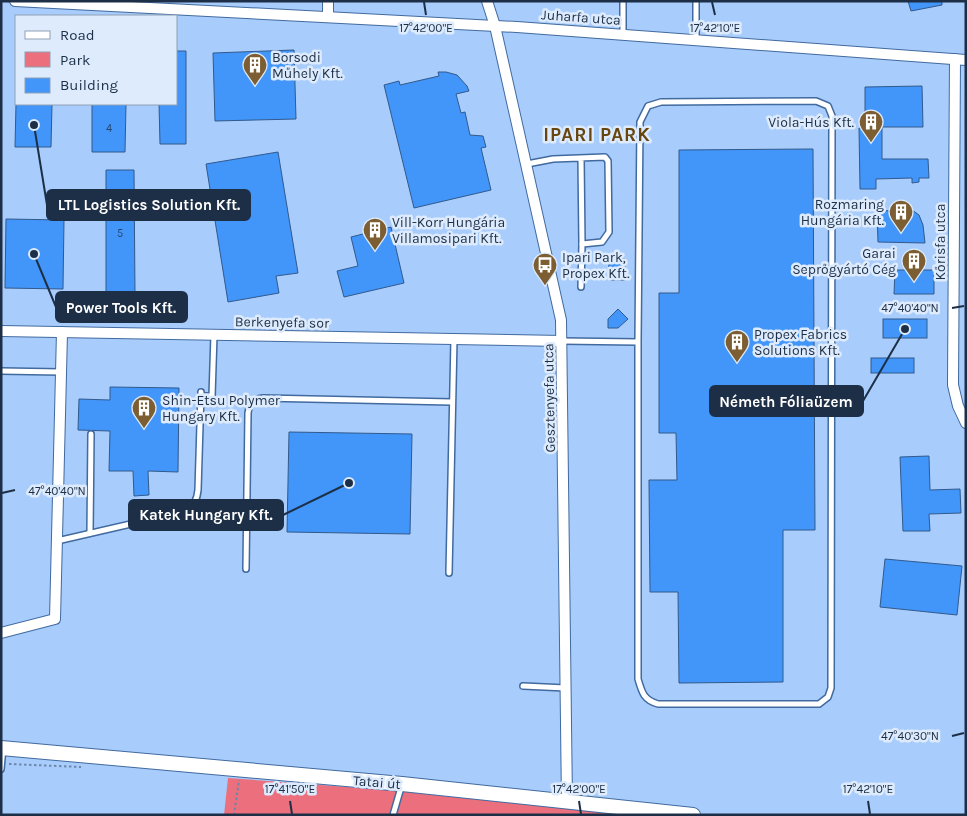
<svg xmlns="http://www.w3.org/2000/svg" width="967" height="816" font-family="Karla,sans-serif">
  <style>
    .green { fill: #eb6f7d }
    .building { fill: #4295f9; stroke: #315a8d }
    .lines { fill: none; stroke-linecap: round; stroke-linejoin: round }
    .lane-casing { stroke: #416a9f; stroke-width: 8 }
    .street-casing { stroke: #416a9f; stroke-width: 12 }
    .secondary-casing { stroke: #416a9f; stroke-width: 16 }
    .path { stroke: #6b87ab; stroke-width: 2; stroke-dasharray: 2.5 2.5; stroke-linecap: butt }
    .lane { stroke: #fff; stroke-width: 5 }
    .street { stroke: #fff; stroke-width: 10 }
    .secondary { stroke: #fff; stroke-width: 14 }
    .ticks { fill: none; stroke: #1d2f46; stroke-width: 2 }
    .labels { text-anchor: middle; stroke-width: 5; stroke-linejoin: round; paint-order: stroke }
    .number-label { font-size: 11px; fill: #264873 }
    .street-label { font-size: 14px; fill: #1d2f46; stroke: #ddebfd }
    .poi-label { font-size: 14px; fill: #1d2f46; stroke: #ddebfd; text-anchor: start }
    .district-label { font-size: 19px; font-weight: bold; letter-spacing: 1px; fill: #66450f; stroke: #ddebfd }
    .ticks-label { font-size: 12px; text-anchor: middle; fill: #1d2f46; stroke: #ddebfd; stroke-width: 5; stroke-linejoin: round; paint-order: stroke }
    .leader { fill: none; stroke: #1d2f46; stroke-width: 2 }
    .callout-dot { fill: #1d2f46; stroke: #ddebfd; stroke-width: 2 }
    .callout { fill: #1d2f46; stroke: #1d2f46; stroke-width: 2 }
    .callout-label { font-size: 15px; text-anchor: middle; font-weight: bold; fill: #fff }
  </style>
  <rect width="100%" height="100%" fill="#a8ccfb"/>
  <path class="green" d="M228 778 387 790 568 809 583 808 669 815H224Z"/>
  <g class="building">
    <path d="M908 1H942V5L911 11Z"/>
    <path d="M294 50 296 119 215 121 213 53Z"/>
    <path d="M176 51H186V144H160L159 104H176Z"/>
    <path d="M438 72H446L457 75 467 86 469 91 456 94 461 113 465 112 470 135 483 136 486 147 481 148 491 190 414 208 384 85 399 81 400 85 439 76Z"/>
    <path d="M922 86 923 127H882V159H928L929 178H919V182L912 183V178L876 179V189H860L859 128H865V87Z"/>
    <path d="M16 104H52L51 147H15Z"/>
    <path d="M92 104H126L125 152H92Z"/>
    <path d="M813 149 815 530H783V682L679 683 678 592H650L649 480H677L676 433H659V293H679V150Z"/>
    <path d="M278 152 298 273 276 276 279 293 228 302 206 164Z"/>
    <path d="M106 170H134L135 296H106Z"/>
    <path d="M912 210 919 215 923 225 925 243 878 242 877 211Z"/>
    <path d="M6 219 64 220 63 289 5 288Z"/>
    <path d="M391 227 404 283 344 297 337 271 358 266 351 237Z"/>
    <path d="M610 259H625V280H610L608 270Z"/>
    <path d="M895 270H934V294H894Z"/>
    <path d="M618 309 628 319 618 328H608V319Z"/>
    <rect x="883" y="319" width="44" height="19"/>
    <rect x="871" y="358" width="43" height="15"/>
    <path d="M110 387 179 388 178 472 148 471 149 495 134 496 133 471H109L110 431 78 430 79 399 110 400Z"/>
    <path d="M289 432 412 434 410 534 287 532Z"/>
    <path d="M929 456 930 490 960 489 961 513 929 514 930 531H903L900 457Z"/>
    <path d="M885 559 962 566 957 615 880 607Z"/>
  </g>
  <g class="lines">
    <defs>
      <g id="lane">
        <path d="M623 1V34"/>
        <path d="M696 39V1"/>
        <path d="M527 164 553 159 605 157 608 161 609 232 602 242 582 244 581 158"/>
        <path d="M581 287 582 244"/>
        <path d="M562 341 638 342 640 122 648 106 661 102 816 101 828 106 832 116 831 688 828 697 819 704H658C644 700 642 693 638 679V342"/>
        <path d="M1 371 61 372"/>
        <path d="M201 396H212L214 335"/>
        <path d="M90 533 91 434"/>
        <path d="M57 541 187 511C194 505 197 500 198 490L201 392"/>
        <path d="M246 569 248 413C249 404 254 399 263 398L452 402"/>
        <path d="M449 573 454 339"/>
        <path d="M523 686 566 688"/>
        <path d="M1 769 3 748"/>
        <path d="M393 815 402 784"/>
      </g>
      <g id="street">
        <path d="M15 1 517 27 966 60"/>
        <path d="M487 1 495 26 561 320 567 803"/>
        <path d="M328 17V1"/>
        <path d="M955 59 953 385 958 406 966 423"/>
        <path d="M1 331 562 341"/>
        <path d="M1 633 55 619 62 332"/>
      </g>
      <path id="secondary" d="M1 748 402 784 693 815"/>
    </defs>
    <use href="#lane" class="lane-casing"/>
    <use href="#street" class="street-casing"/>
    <use href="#secondary" class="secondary-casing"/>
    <g class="path">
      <path d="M9 764 81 767"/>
      <path d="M234 815 239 780"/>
    </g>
    <use href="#lane" class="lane"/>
    <use href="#street" class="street"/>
    <use href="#secondary" class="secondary"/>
  </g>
  <path class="ticks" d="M424 2 426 15M712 2 715 15M952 308 964 306M2 493 15 490M952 736 964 733M290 801 292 814M579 801 581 814M868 801 870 814"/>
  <defs>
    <symbol id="building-pin" viewBox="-11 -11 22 30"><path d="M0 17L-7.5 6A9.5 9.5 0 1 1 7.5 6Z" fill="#7c5e32" stroke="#ddebfd"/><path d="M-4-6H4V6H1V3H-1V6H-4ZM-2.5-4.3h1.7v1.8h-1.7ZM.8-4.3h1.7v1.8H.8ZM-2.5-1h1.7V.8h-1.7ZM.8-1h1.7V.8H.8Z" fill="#fff"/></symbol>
    <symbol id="bus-pin" viewBox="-11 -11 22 30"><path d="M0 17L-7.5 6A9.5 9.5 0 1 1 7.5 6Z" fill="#7c5e32" stroke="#ddebfd"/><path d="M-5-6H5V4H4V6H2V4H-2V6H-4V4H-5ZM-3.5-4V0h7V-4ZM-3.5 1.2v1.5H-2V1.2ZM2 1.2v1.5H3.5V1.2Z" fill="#fff"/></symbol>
  </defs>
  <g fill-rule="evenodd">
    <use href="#building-pin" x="241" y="51" width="28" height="38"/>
    <use href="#building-pin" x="857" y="108" width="28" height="38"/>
    <use href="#building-pin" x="887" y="198" width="28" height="38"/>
    <use href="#building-pin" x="361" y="216" width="28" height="38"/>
    <use href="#building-pin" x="900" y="247" width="28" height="38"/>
    <use href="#bus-pin" x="531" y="251" width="28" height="38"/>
    <use href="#building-pin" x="723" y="328" width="28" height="38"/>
    <use href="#building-pin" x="130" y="394" width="28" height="38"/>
  </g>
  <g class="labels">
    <g class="number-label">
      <text x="109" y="132">4</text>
      <text x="120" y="237">5</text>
    </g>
    <g class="street-label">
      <text transform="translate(581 17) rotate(4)" y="5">Juharfa utca</text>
      <text transform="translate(940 242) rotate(-90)" y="5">Kőrisfa utca</text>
      <text transform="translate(282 322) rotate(1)" y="5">Berkenyefa sor</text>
      <text transform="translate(549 398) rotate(-91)" y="5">Gesztenyefa utca</text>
      <text transform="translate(377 782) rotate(5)" y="5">Tatai út</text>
    </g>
    <g class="poi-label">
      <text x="272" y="62">Borsodi<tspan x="272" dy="16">Műhely Kft.</tspan></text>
      <text x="854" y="127" text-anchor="end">Viola-Hús Kft.</text>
      <text x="884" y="209" text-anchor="end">Rozmaring<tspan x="884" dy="16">Hungária Kft.</tspan></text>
      <text x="392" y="227">Vill-Korr Hungária<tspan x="392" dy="16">Villamosipari Kft.</tspan></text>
      <text x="896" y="258" text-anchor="end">Garai<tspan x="896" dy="16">Seprőgyártó Cég</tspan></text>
      <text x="562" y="262">Ipari Park,<tspan x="562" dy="16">Propex Kft.</tspan></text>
      <text x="754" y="339">Propex Fabrics<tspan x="754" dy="16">Solutions Kft.</tspan></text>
      <text x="162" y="405">Shin-Etsu Polymer<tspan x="162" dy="16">Hungary Kft.</tspan></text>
    </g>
    <g class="district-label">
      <text x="597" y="141">IPARI PARK</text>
    </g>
  </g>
  <g class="ticks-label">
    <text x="426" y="32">17°42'00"E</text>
    <text x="715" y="32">17°42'10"E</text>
    <text x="910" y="312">47°40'40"N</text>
    <text x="57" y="495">47°40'40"N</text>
    <text x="910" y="740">47°40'30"N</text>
    <text x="290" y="793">17°41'50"E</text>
    <text x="579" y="793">17°42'00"E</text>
    <text x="868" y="793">17°42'10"E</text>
  </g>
  <path class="leader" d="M34 125L47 205M34 254L56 307M905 329L863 401M349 483L283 515"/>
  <g class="callout-dot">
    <circle cx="34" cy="125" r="5"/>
    <circle cx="34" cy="254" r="5"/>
    <circle cx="905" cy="329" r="5"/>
    <circle cx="349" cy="483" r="5"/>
  </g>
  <g class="callout">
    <rect x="47" y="190" width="203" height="30" rx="5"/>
    <rect x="56" y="292" width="131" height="30" rx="5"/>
    <rect x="710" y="386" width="153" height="30" rx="5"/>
    <rect x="129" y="500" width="154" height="30" rx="5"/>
  </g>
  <g class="callout-label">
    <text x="149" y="210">LTL Logistics Solution Kft.</text>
    <text x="121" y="313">Power Tools Kft.</text>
    <text x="786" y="407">Németh Fóliaüzem</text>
    <text x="206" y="520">Katek Hungary Kft.</text>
  </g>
  <rect width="967" height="816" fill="none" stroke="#1d2f46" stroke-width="5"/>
  <rect x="15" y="15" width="162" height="90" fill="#ddebfd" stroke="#90a0b4"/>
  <rect x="25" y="31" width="25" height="8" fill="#ffffff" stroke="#90a0b4"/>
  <text x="60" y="40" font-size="15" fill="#1d2f46">Road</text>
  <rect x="25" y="52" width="25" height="15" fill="#eb6f7d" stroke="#90a0b4"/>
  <text x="60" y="65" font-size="15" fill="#1d2f46">Park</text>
  <rect x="25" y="78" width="25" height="15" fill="#4295f9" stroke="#90a0b4"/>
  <text x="60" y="90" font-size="15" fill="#1d2f46">Building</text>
</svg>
